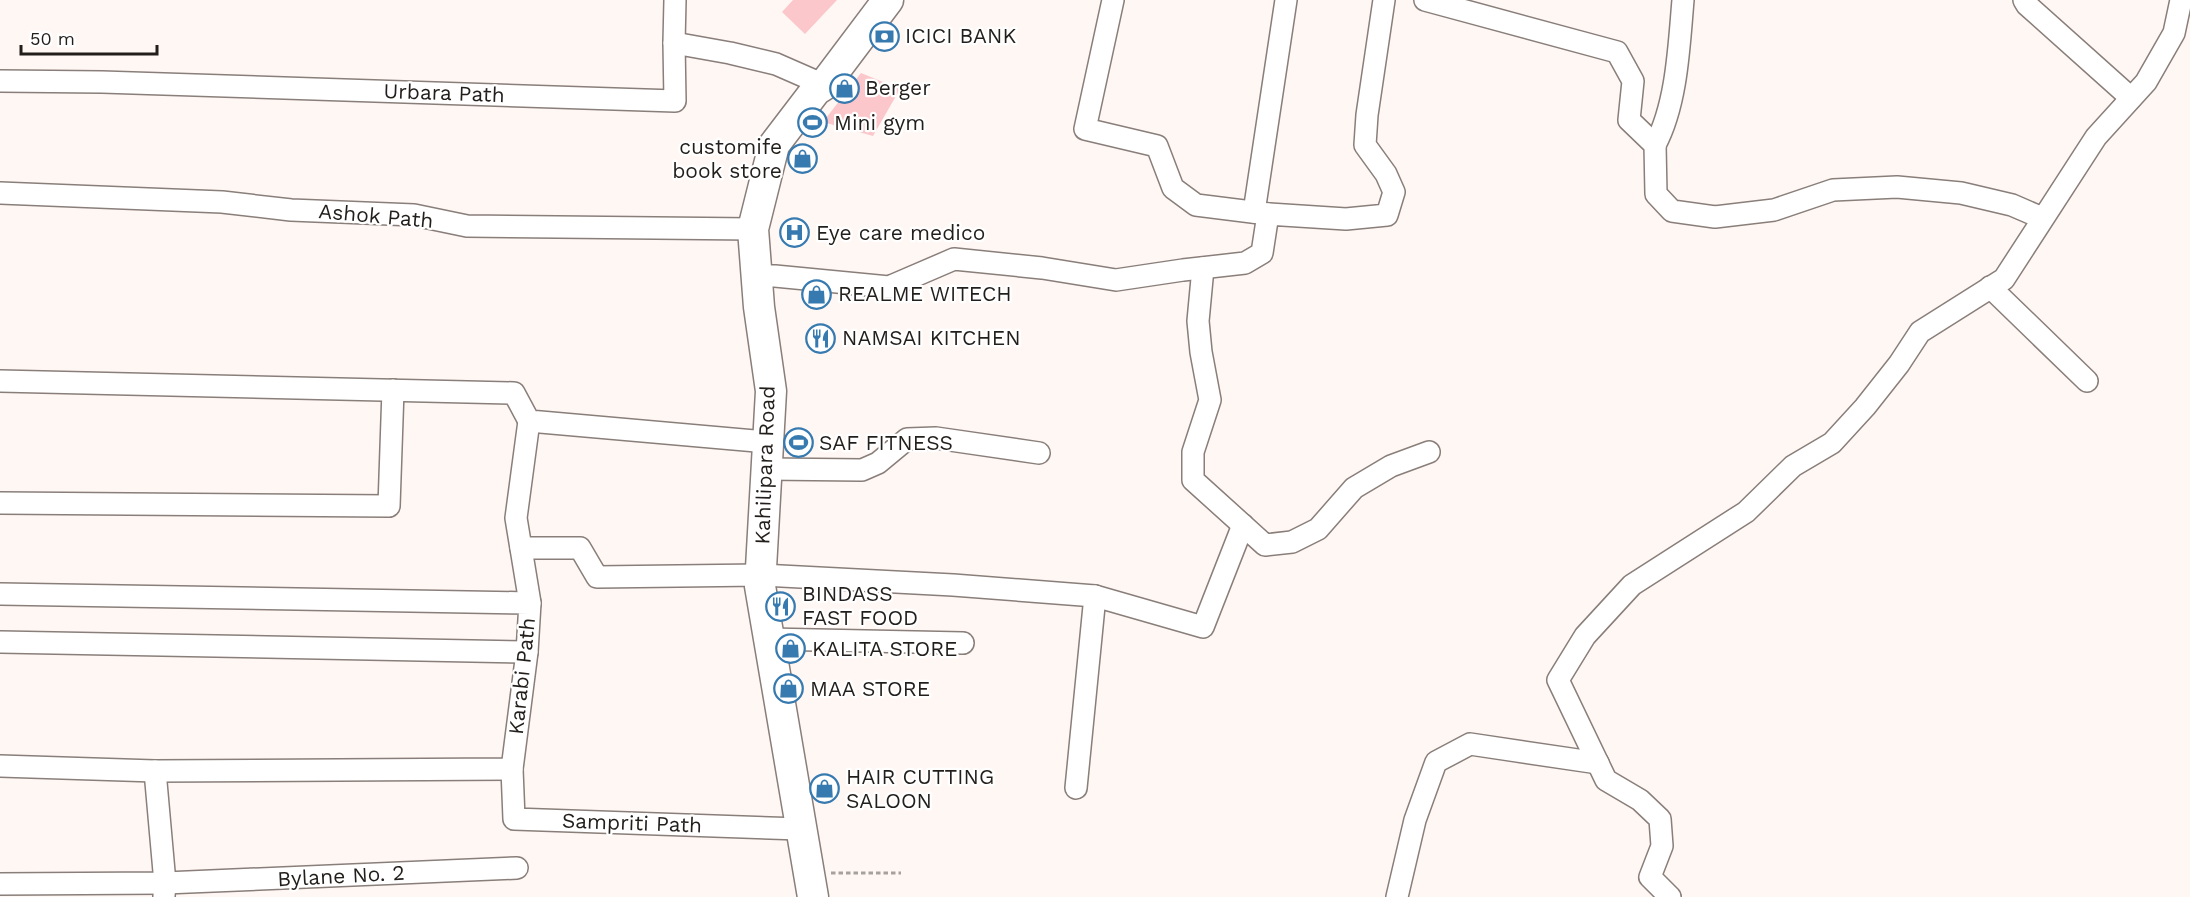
<svg xmlns="http://www.w3.org/2000/svg" width="2190" height="897" font-family="'Work Sans',sans-serif">
  <style>
    .building { fill: #fbc7ca }
    .lines { fill: none; stroke-linecap: round; stroke-linejoin: round }
    .minor-casing { stroke: #897e79; stroke-width: 24 }
    .secondary-casing { stroke: #897e79; stroke-width: 33 }
    .path { stroke: #a7a19e; stroke-width: 3; stroke-dasharray: 4.5 3; stroke-linecap: butt }
    .minor { stroke: #fff; stroke-width: 21 }
    .secondary { stroke: #fff; stroke-width: 30 }
    .labels { text-anchor: middle; stroke-width: 4.5; stroke-linejoin: round; paint-order: stroke }
    .poi-label { font-size: 21px; fill: #221e1b; stroke: #fff; text-anchor: start }
    .street-label { font-size: 21px; fill: #221e1b; stroke: #fff }
  </style>
  <rect width="100%" height="100%" fill="#fff7f4"/>
  <g class="building">
    <path d="M793 0H837L805 34 782 12Z"/>
    <path d="M861 73 900 89 873 136 823 122Z"/>
  </g>
  <g class="lines">
    <defs>
      <g id="minor">
        <path d="M1113 0 1085 129 1157 146 1173 188 1196 205 1268 214"/>
        <path d="M1425 0 1617 52 1633 81 1629 120 1655 145 1656 194 1672 211 1715 217 1774 210 1833 190 1897 187 1961 193 2012 205 2042 218"/>
        <path d="M2024 0 2027 5 2131 98"/>
        <path d="M674 43 675 0"/>
        <path d="M0 81 102 82 675 101 674 43 730 53 776 64 824 85"/>
        <path d="M1655 145C1677 104 1679 46 1683 0"/>
        <path d="M0 193 222 202 291 210 414 215 467 226 753 229"/>
        <path d="M1254 212 1286 0"/>
        <path d="M1203 268 1198 321 1201 352 1210 400 1193 452V480L1265 545 1292 542 1318 529 1354 488 1391 466 1429 452"/>
        <path d="M756 276H775L889 287 954 259 1042 268 1116 280 1183 270 1245 263 1262 253 1268 214 1346 219 1387 215 1394 192 1386 174 1365 145 1367 115 1384 0"/>
        <path d="M1990 287 2087 381"/>
        <path d="M0 381 514 393 529 421 767 442"/>
        <path d="M529 421 516 518 530 603"/>
        <path d="M766 469 862 470 878 463 907 439 936 438 1039 453"/>
        <path d="M0 503 389 506 393 390"/>
        <path d="M521 548H580L597 577 760 575 953 585 1095 596"/>
        <path d="M0 594 530 603 527 652 512 769 155 771 0 766"/>
        <path d="M768 639 963 643"/>
        <path d="M0 642 527 652"/>
        <path d="M512 769 514 819 800 829"/>
        <path d="M155 771 165 883 164 896"/>
        <path d="M1076 788 1095 596 1203 627 1243 525"/>
        <path d="M0 884 165 883 517 868"/>
        <path d="M1397 897 1415 820 1436 762 1470 744 1598 763"/>
        <path d="M1670 897 1650 877 1662 846 1660 819 1640 800 1606 780 1558 680 1585 636 1632 585 1746 512 1793 466 1832 443 1865 407 1899 364 1920 332 2004 279 2096 137 2146 82 2174 33 2181 0"/>
      </g>
      <path id="secondary" d="M813 897 760 586 771 391 759 307 753 229 774 145 816 90 824 85 888 0"/>
    </defs>
    <use href="#minor" class="minor-casing"/>
    <use href="#secondary" class="secondary-casing"/>
    <path class="path" d="M831 873H901"/>
    <use href="#minor" class="minor"/>
    <use href="#secondary" class="secondary"/>
  </g>
  <defs>
    <symbol id="bank-ring" viewBox="-11 -11 22 22"><circle r="9.5" fill="#fff" stroke="#377ab0" stroke-width="1.5"/><path d="M-6-4H6V4H-6ZM0-2.3a2.3 2.3 0 1 0 0 4.6a2.3 2.3 0 1 0 0-4.6Z" fill="#377ab0"/></symbol>
    <symbol id="shop-ring" viewBox="-11 -11 22 22"><circle r="9.5" fill="#fff" stroke="#377ab0" stroke-width="1.5"/><path d="M-5-2.5h2.3a2.7 3.5 0 0 1 5.4 0H5L5.5 6h-11ZM-1.5-2.5h3a1.5 2.3 0 0 0-3 0Z" fill="#377ab0"/></symbol>
    <symbol id="stadium-ring" viewBox="-11 -11 22 22"><circle r="9.5" fill="#fff" stroke="#377ab0" stroke-width="1.5"/><path d="M0-5a6.5 5 0 1 0 0 10a6.5 5 0 1 0 0-10ZM-3.5-1.8h7v3.6h-7Z" fill="#377ab0"/></symbol>
    <symbol id="hospital-ring" viewBox="-11 -11 22 22"><circle r="9.5" fill="#fff" stroke="#377ab0" stroke-width="1.5"/><path d="M-5-5h3v3.5h4V-5h3V5h-3V1.5h-4V5h-3Z" fill="#377ab0"/></symbol>
    <symbol id="restaurant-ring" viewBox="-11 -11 22 22"><circle r="9.5" fill="#fff" stroke="#377ab0" stroke-width="1.5"/><path d="M-5-6h1v4h1v-4h1v4h1v-4h1v5L-1.5 .5V6h-2V.5L-5-1ZM5-6V6H3V1.5H1.5Q1.5-4 5-6Z" fill="#377ab0"/></symbol>
  </defs>
  <g fill-rule="evenodd">
    <use href="#bank-ring" x="868" y="20" width="33" height="33"/>
    <use href="#shop-ring" x="828" y="72" width="33" height="33"/>
    <use href="#stadium-ring" x="796" y="106" width="33" height="33"/>
    <use href="#shop-ring" x="786" y="142" width="33" height="33"/>
    <use href="#hospital-ring" x="778" y="216" width="33" height="33"/>
    <use href="#shop-ring" x="800" y="278" width="33" height="33"/>
    <use href="#restaurant-ring" x="804" y="322" width="33" height="33"/>
    <use href="#stadium-ring" x="782" y="426" width="33" height="33"/>
    <use href="#restaurant-ring" x="764" y="590" width="33" height="33"/>
    <use href="#shop-ring" x="774" y="632" width="33" height="33"/>
    <use href="#shop-ring" x="772" y="672" width="33" height="33"/>
    <use href="#shop-ring" x="808" y="772" width="33" height="33"/>
  </g>
  <g class="labels">
    <g class="poi-label">
      <text x="905" y="43">ICICI BANK</text>
      <text x="865" y="95">Berger</text>
      <text x="834" y="130">Mini gym</text>
      <text x="782" y="154" text-anchor="end">customife<tspan x="782" dy="24">book store</tspan></text>
      <text x="816" y="240">Eye care medico</text>
      <text x="838" y="301">REALME WITECH</text>
      <text x="842" y="345">NAMSAI KITCHEN</text>
      <text x="819" y="450">SAF FITNESS</text>
      <text x="802" y="601">BINDASS<tspan x="802" dy="24">FAST FOOD</tspan></text>
      <text x="812" y="656">KALITA STORE</text>
      <text x="810" y="696">MAA STORE</text>
      <text x="846" y="784">HAIR CUTTING<tspan x="846" dy="24">SALOON</tspan></text>
    </g>
    <g class="street-label">
      <text transform="translate(444 93) rotate(2)" y="7">Urbara Path</text>
      <text transform="translate(376 216) rotate(5)" y="7">Ashok Path</text>
      <text transform="translate(765 465) rotate(-88)" y="7">Kahilipara Road</text>
      <text transform="translate(522 676) rotate(-84)" y="7">Karabi Path</text>
      <text transform="translate(632 823) rotate(2)" y="7">Sampriti Path</text>
      <text transform="translate(341 876) rotate(-3)" y="7">Bylane No. 2</text>
    </g>
  </g>
  <path d="M21 45v9h136v-9" fill="none" stroke="#221e1b" stroke-width="3"/>
  <text x="30" y="45" font-size="18" fill="#221e1b" stroke="#ffffff" stroke-width="4.5" paint-order="stroke">50 m</text>
</svg>
